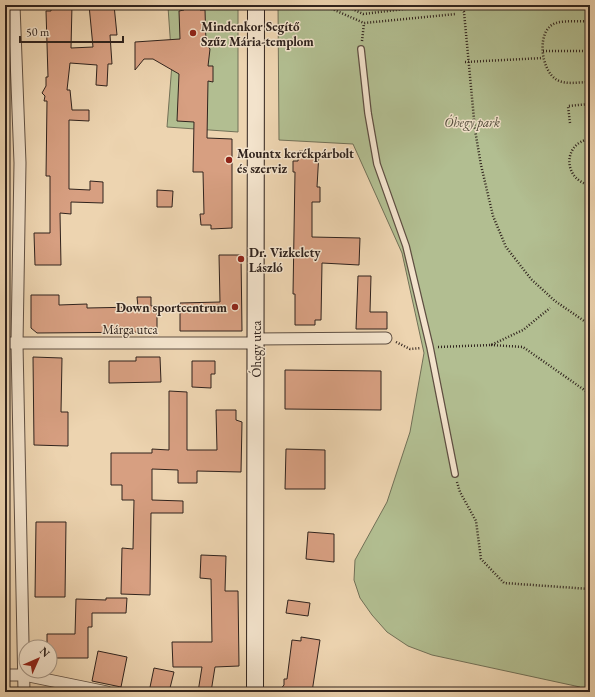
<svg xmlns="http://www.w3.org/2000/svg" width="595" height="697" font-family="'EB Garamond',serif">
  <style>
    .green { fill: #b2be91; stroke: #717057 }
    .building { fill: #d79f81; stroke: #30231d }
    .lines { fill: none; stroke-linecap: round; stroke-linejoin: round }
    .lane-casing { stroke: #5f4f42; stroke-width: 8 }
    .street-casing { stroke: #5f4f42; stroke-width: 13 }
    .secondary-casing { stroke: #30231d; stroke-width: 18 }
    .path { stroke: #30231d; stroke-width: 2.5; stroke-dasharray: 1 2; stroke-linecap: butt }
    .lane { stroke: #f3e3cc; stroke-width: 5.5 }
    .street { stroke: #f3e3cc; stroke-width: 11 }
    .secondary { stroke: #f3e3cc; stroke-width: 16 }
    .poi-dot { fill: #8f2418; stroke: #f3e3cc; stroke-width: 1.5 }
    .labels { text-anchor: middle; stroke-width: 3; stroke-linejoin: round; paint-order: stroke }
    .poi-label { font-size: 13px; font-weight: bold; fill: #30231d; stroke: #f3e3cc; text-anchor: start }
    .park-label { font-size: 13px; font-style: italic; fill: #504a3a; stroke: #f3e3cc }
    .street-label { font-size: 13px; fill: #30231d; stroke: #f3e3cc }
  </style>
  <rect width="100%" height="100%" fill="#edd4b0"/>
  <filter id="stains"><feTurbulence type="fractalNoise" baseFrequency=".005" numOctaves="4"/><feColorMatrix values="0 0 0 0 .2 0 0 0 0 .09 0 0 0 0 .02 0 0 0 .5 -.17"/></filter>
  <radialGradient id="worn" r=".72"><stop offset=".6" stop-color="#630" stop-opacity="0"/><stop offset="1" stop-color="#630" stop-opacity=".3"/></radialGradient>
  <g class="green">
    <path d="M278 5H590V692H579L580 687 432 655 408 646 387 632 372 615 360 598 354 580 355 560 387 502 410 432 424 353 402 253 353 144 279 140Z"/>
    <path d="M168 7 238 8V132L167 127 172 64Z"/>
  </g>
  <g class="building">
    <path d="M51 5H72L71 48 93 47 89 5H114L117 35H110L112 64H108L107 86 96 85 97 65 70 63 67 90H70L72 110H89V121L69 120V189L90 190V181L103 182V203L71 202V214L60 213 61 265H35L34 233H50V176H46L47 101H44L45 96 42 93 46 86V77H48L46 11H51Z"/>
    <path d="M184 7H200V10H205L206 44 210 49 208 66H213V82L208 81 207 138 232 139V228L211 229V225H201L200 214H204L203 172H193L194 122 177 121 179 74 153 59H144L135 70V42L180 39 179 11 184 10Z"/>
    <path d="M299 151 319 152 317 187H320V202H312V237L360 238 359 265 322 263 321 320H315V325H295V294H293L295 172H293V161H298Z"/>
    <path d="M157 190 173 191 172 207H157Z"/>
    <path d="M219 255H241L242 331H180V303L220 302Z"/>
    <path d="M358 276H371L370 312H387V329H356Z"/>
    <path d="M31 295H59V305L87 304V308L138 307 137 297H151V306H157V332L37 333 31 328Z"/>
    <path d="M33 357 62 358 61 412H68V446L34 445Z"/>
    <path d="M136 357H160L161 382 109 383V361H136Z"/>
    <path d="M192 361H215V374H211V388L192 387Z"/>
    <path d="M285 370 381 371V410L285 409Z"/>
    <path d="M169 391 187 392V450H217L216 410H236V420L242 422 241 472 197 471V483H178V470L152 469V500L183 501V513H151L150 595 121 594 122 548 133 549 134 500H122V485H111V453H152V449L169 450Z"/>
    <path d="M286 449 325 450V489H285Z"/>
    <path d="M36 522H66L65 597H35Z"/>
    <path d="M308 532 334 534V562L306 559Z"/>
    <path d="M201 555 226 556 225 591H238L239 666 215 667 211 692H198L202 667H173L172 642H212L211 579 200 578Z"/>
    <path d="M106 598H127L126 613H92V627H88V658H50V647H47V634H75L76 599 106 600Z"/>
    <path d="M288 600 310 603 308 616 286 613Z"/>
    <path d="M301 637 320 640 312 692H278L284 685V679H287L292 640 301 641Z"/>
    <path d="M98 651 127 657 121 687 92 681Z"/>
    <path d="M154 668 174 672 169 692H149Z"/>
  </g>
  <g class="lines">
    <defs>
      <path id="lane" d="M361 49 368 113 377 164 406 246 430 347 455 474"/>
      <g id="street">
        <path d="M14 5 20 163 17 344 24 692"/>
        <path d="M256 339 386 338"/>
        <path d="M5 343H256"/>
        <path d="M5 675H24L107 692"/>
      </g>
      <path id="secondary" d="M255 692 256 5"/>
    </defs>
    <use href="#lane" class="lane-casing"/>
    <use href="#street" class="street-casing"/>
    <use href="#secondary" class="secondary-casing"/>
    <g class="path">
      <path d="M323 5 364 23 456 14"/>
      <path d="M344 5 363 14 438 5"/>
      <path d="M457 5 464 12 475 130 481 165 493 216 506 247 531 279 555 301 590 325"/>
      <path d="M192 7V5"/>
      <path d="M590 21C580 22 566 20 556 23 536 29 540 70 557 80 567 85 579 82 590 82"/>
      <path d="M362 41 364 23"/>
      <path d="M543 51H590"/>
      <path d="M465 62 543 58"/>
      <path d="M588 82 590 105"/>
      <path d="M570 123 568 106 590 104"/>
      <path d="M590 139C562 143 563 180 590 185"/>
      <path d="M396 342 410 349 421 348"/>
      <path d="M491 345 523 347 590 394"/>
      <path d="M438 347 491 345 523 330 550 308"/>
      <path d="M457 482 460 492 476 521 481 559 504 583 590 589"/>
    </g>
    <use href="#lane" class="lane"/>
    <use href="#street" class="street"/>
    <use href="#secondary" class="secondary"/>
  </g>
  <g class="poi-dot">
    <circle cx="193" cy="33" r="4"/>
    <circle cx="229" cy="160" r="4"/>
    <circle cx="241" cy="259" r="4"/>
    <circle cx="235" cy="307" r="4"/>
  </g>
  <g class="labels">
    <g class="poi-label">
      <text x="201" y="31">Mindenkor Segítő<tspan x="201" dy="15">Szűz Mária-templom</tspan></text>
      <text x="237" y="158">Mountx kerékpárbolt<tspan x="237" dy="15">és szerviz</tspan></text>
      <text x="249" y="257">Dr. Vizkelety<tspan x="249" dy="15">László</tspan></text>
      <text x="227" y="312" text-anchor="end">Down sportcentrum</text>
    </g>
    <g class="park-label">
      <text x="472" y="127">Óhegy park</text>
    </g>
    <g class="street-label">
      <text x="130" y="334">Márga utca</text>
      <text transform="translate(256 349) rotate(-90)" y="5">Óhegy utca</text>
    </g>
  </g>
  <rect width="595" height="697" fill="none" stroke="#edd4b0" stroke-width="20"/>
  <rect x="6" y="6" width="583" height="685" fill="none" stroke="#30231d" stroke-width="2"/>
  <rect x="10" y="10" width="575" height="677" fill="none" stroke="#30231d"/>
  <g transform="translate(38 659) rotate(45)"><circle r="19" fill="#f3e3cc" stroke="#a59686"/>
  <path d="M0-3L7 15L0 10L-7 15Z" fill="#8f2418"/>
  <text y="-6" font-size="11" font-weight="bold" text-anchor="middle" fill="#30231d">N</text>
  </g>
  <path d="M20 36v6h103v-6" fill="none" stroke="#30231d" stroke-width="2"/>
  <text x="26" y="36" font-size="12" fill="#30231d" stroke="#f3e3cc" stroke-width="3" paint-order="stroke">50 m</text>
  <rect width="100%" height="100%" filter="url(#stains)"/>
  <rect width="100%" height="100%" fill="url(#worn)"/>
</svg>
